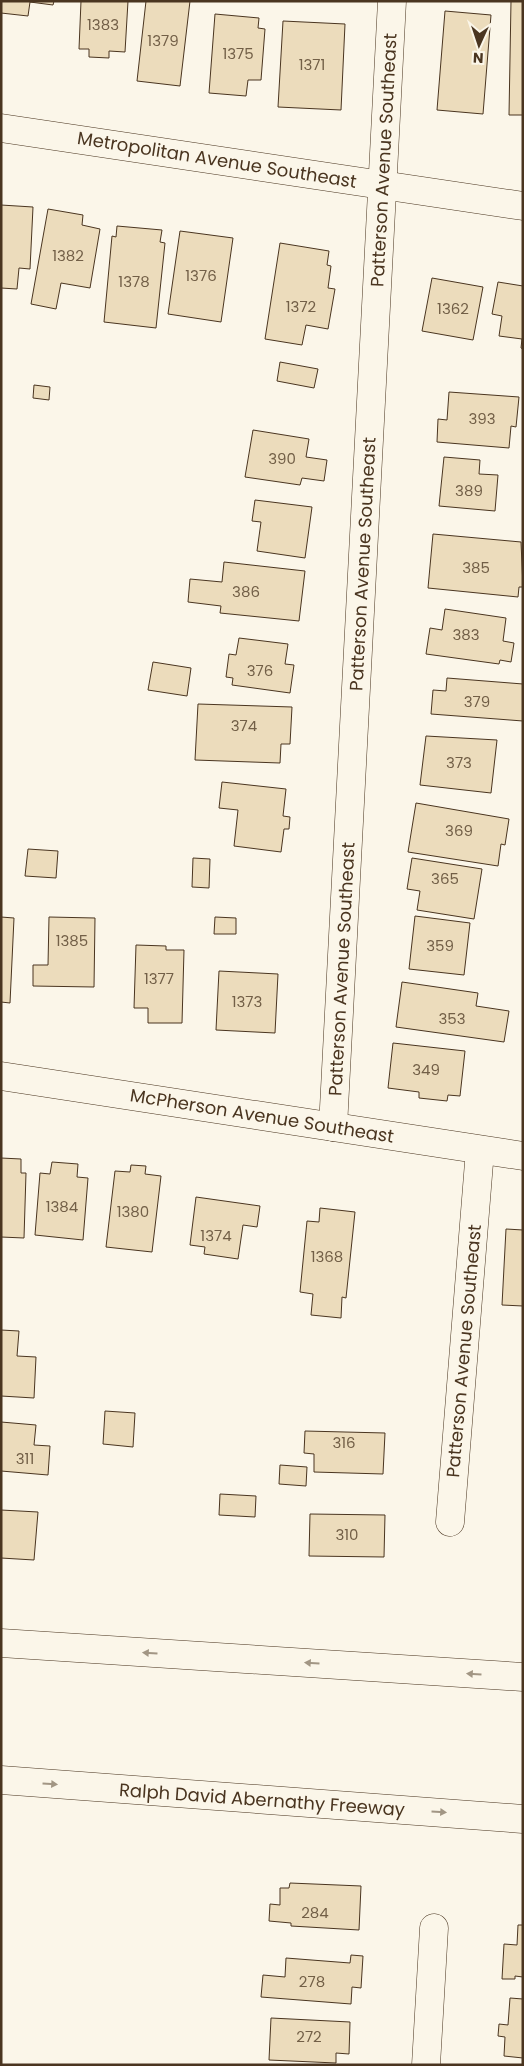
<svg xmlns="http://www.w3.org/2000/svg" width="524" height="2066" font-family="Poppins,sans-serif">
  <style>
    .building { fill: #ecdcbc; stroke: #4a3520 }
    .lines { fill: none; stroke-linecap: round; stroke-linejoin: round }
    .minor-casing { stroke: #4a3520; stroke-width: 29 }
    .motorway-casing { stroke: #4a3520; stroke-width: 29 }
    .minor { stroke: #fbf6e9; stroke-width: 28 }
    .motorway { stroke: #fbf6e9; stroke-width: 28 }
    .oneway { fill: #a29684 }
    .labels { text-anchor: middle; stroke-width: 4; stroke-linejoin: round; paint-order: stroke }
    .number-label { font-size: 15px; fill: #725f47 }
    .street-label { font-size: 18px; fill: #4a3520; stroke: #fbf6e9 }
  </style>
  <rect width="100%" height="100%" fill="#fbf6e9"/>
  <g class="building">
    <path d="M1 1H54L53 5 30 2 28 16 1 13Z"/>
    <path d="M81 1H128L125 52 109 51V58L89 57V49H79Z"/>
    <path d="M146 1H190L180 86 137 81Z"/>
    <path d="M511 1H523V115H509Z"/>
    <path d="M445 11 491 15 483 114 437 110Z"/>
    <path d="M215 14 259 18 258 28 265 29 261 80H248L246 96 209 93Z"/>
    <path d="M283 21 345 24 341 110 278 107Z"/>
    <path d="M1 205 33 207 30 269 19 268 17 289 1 288Z"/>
    <path d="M48 209 83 215 82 225 100 229 90 288 61 283 56 309 31 304Z"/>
    <path d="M117 226 162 230 160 242 165 243 156 328 104 322 112 236 116 237Z"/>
    <path d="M180 231 233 238 221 322 168 314Z"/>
    <path d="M280 243 329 251 327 265 331 266 328 288 335 289 328 329 306 325 302 345 265 339Z"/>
    <path d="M432 278 483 287 473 340 422 331Z"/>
    <path d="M498 282 523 286V349L521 348 522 339 499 336 502 316 492 314Z"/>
    <path d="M280 362 318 369 314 388 277 381Z"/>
    <path d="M34 385 50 387 49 400 33 398Z"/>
    <path d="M449 392 519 397 516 427 511 426 509 448 437 442 438 419 447 420Z"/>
    <path d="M253 430 309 439 306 457 327 460 324 481 302 478 300 485 245 477Z"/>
    <path d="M444 457 480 460 479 474 498 475 495 511 439 506Z"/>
    <path d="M255 500 312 507 305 558 257 551 261 522 252 521Z"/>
    <path d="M433 534 521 542 523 587H519L518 597 428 588Z"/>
    <path d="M224 562 305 571 299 621 220 613 221 606 188 602 190 579 222 582Z"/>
    <path d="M445 609 506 618 503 641 514 643 511 662 500 660 499 664 426 654 430 628 442 630Z"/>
    <path d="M239 638 288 644 285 664 294 665 290 693 232 685 233 678 226 677 229 654 236 655Z"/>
    <path d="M153 662 191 668 187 696 148 690Z"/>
    <path d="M447 678 523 684V721L431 714 433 690 446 691Z"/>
    <path d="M198 704 292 707 290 744H281L280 763 195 760Z"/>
    <path d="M426 736 497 740 491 793 420 785Z"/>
    <path d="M222 782 286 789 283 816 290 817 289 829H284L281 852 234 846 238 810 219 808Z"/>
    <path d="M416 803 509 819 505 845 501 844 498 866 408 852Z"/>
    <path d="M28 849 58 851 56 878 25 876Z"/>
    <path d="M193 858 210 859 209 888 192 887Z"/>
    <path d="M412 858 482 869 474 919 417 910 420 891 407 889Z"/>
    <path d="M415 916 470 923 464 975 409 969Z"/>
    <path d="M1 917 14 918 10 1003 1 1002Z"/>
    <path d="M49 917 95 918 94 987 33 986V965H48Z"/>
    <path d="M215 917 236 918V934H214Z"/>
    <path d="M136 945 166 946V950H184L182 1023H148V1008H134Z"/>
    <path d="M219 971 278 974 275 1033 216 1030Z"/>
    <path d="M402 982 478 993 476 1006 509 1011 504 1042 396 1027Z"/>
    <path d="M393 1043 465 1051 460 1096 448 1095 447 1101 419 1098V1092L388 1088Z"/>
    <path d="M1 1158 21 1159V1173H26L24 1238 1 1237Z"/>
    <path d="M52 1162 78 1164 77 1177 88 1178 83 1240 35 1235 40 1173 50 1174Z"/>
    <path d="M131 1165 146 1166 145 1174 161 1176 152 1252 106 1247 115 1171 130 1172Z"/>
    <path d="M196 1197 260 1206 257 1227 243 1225 238 1259 204 1254 205 1247 190 1245Z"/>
    <path d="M320 1208 355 1212 346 1298 342 1297 341 1318 311 1315 313 1294 300 1292 307 1221 319 1222Z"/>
    <path d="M506 1229 523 1230V1306L502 1305Z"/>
    <path d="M1 1330 19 1331 17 1356 36 1357 34 1398 1 1396Z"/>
    <path d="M105 1411 135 1413 133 1447 103 1444Z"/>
    <path d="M1 1422 36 1425 34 1445 50 1446 48 1475 1 1471Z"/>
    <path d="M305 1431 385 1433 383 1474 314 1472V1454L304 1453Z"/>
    <path d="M280 1465 307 1467 306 1486 279 1484Z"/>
    <path d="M220 1494 256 1496 255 1517 219 1515Z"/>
    <path d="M1 1510 38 1512 34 1560 1 1558Z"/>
    <path d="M310 1514 385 1515 384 1557 309 1556Z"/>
    <path d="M290 1883 361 1886 359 1930 291 1926V1923L269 1921 270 1904 280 1905V1888H289Z"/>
    <path d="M518 1925H523V1977L515 1976V1979H502L504 1944 517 1945Z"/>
    <path d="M351 1955 363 1956 361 1988 352 1987 351 2004 261 1997 263 1975 285 1977 286 1958 350 1963Z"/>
    <path d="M510 1998 523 1999V2058L504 2056 505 2037 498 2036 499 2024 508 2025Z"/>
    <path d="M271 2018 350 2022 349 2054 336 2053V2063L269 2060Z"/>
  </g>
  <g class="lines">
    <defs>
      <g id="minor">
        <path d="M1 128 523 206"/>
        <path d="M1 1076 523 1156"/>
        <path d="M333 1127 392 1"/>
        <path d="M450 1522 480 1150"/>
        <path d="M426 2065 434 1928"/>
      </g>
      <g id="motorway">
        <path d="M1 1643 523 1677"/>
        <path d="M1 1780 523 1819"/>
      </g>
    </defs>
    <use href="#minor" class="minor-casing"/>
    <use href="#motorway" class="motorway-casing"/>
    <use href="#minor" class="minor"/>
    <use href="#motorway" class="motorway"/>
  </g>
  <defs><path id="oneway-solid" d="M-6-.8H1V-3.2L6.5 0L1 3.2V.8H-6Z" transform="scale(1.25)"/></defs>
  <g class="oneway">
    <use href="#oneway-solid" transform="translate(150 1653) rotate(-176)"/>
    <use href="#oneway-solid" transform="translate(312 1663) rotate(-176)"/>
    <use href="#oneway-solid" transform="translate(474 1674) rotate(-176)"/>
    <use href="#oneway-solid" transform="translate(50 1784) rotate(4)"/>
    <use href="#oneway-solid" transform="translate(439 1812) rotate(4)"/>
  </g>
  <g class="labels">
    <g class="number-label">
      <text x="103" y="30">1383</text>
      <text x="163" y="46">1379</text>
      <text x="238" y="59">1375</text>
      <text x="312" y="70">1371</text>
      <text x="68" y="261">1382</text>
      <text x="201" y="281">1376</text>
      <text x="134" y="287">1378</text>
      <text x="301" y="312">1372</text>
      <text x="453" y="314">1362</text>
      <text x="482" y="424">393</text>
      <text x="282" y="464">390</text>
      <text x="469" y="496">389</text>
      <text x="476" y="573">385</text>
      <text x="246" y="597">386</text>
      <text x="466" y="640">383</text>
      <text x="260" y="676">376</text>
      <text x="477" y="707">379</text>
      <text x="244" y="731">374</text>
      <text x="459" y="768">373</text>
      <text x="459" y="836">369</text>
      <text x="445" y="884">365</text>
      <text x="72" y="946">1385</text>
      <text x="440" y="951">359</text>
      <text x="159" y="984">1377</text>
      <text x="247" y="1007">1373</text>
      <text x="452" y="1024">353</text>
      <text x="426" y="1075">349</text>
      <text x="62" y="1212">1384</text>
      <text x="133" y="1217">1380</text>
      <text x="216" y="1241">1374</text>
      <text x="327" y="1262">1368</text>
      <text x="344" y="1448">316</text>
      <text x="25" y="1464">311</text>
      <text x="347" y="1540">310</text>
      <text x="315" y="1918">284</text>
      <text x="312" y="1987">278</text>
      <text x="309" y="2042">272</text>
    </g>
    <g class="street-label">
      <text transform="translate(217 160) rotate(9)" y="6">Metropolitan Avenue Southeast</text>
      <text transform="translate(384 160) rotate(-87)" y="6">Patterson Avenue Southeast</text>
      <text transform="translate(363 564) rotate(-87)" y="6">Patterson Avenue Southeast</text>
      <text transform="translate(342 969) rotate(-87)" y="6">Patterson Avenue Southeast</text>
      <text transform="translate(262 1116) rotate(9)" y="6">McPherson Avenue Southeast</text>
      <text transform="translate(464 1351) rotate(-85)" y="6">Patterson Avenue Southeast</text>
      <text transform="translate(262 1800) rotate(4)" y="6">Ralph David Abernathy Freeway</text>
    </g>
  </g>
  <rect width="524" height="2066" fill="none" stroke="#4a3520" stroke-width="5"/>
  <g transform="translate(479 45) rotate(183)" stroke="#fbf6e9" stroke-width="4" paint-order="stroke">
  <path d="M0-4L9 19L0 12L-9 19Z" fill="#4a3520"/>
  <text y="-8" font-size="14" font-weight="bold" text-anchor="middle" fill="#4a3520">N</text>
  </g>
</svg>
